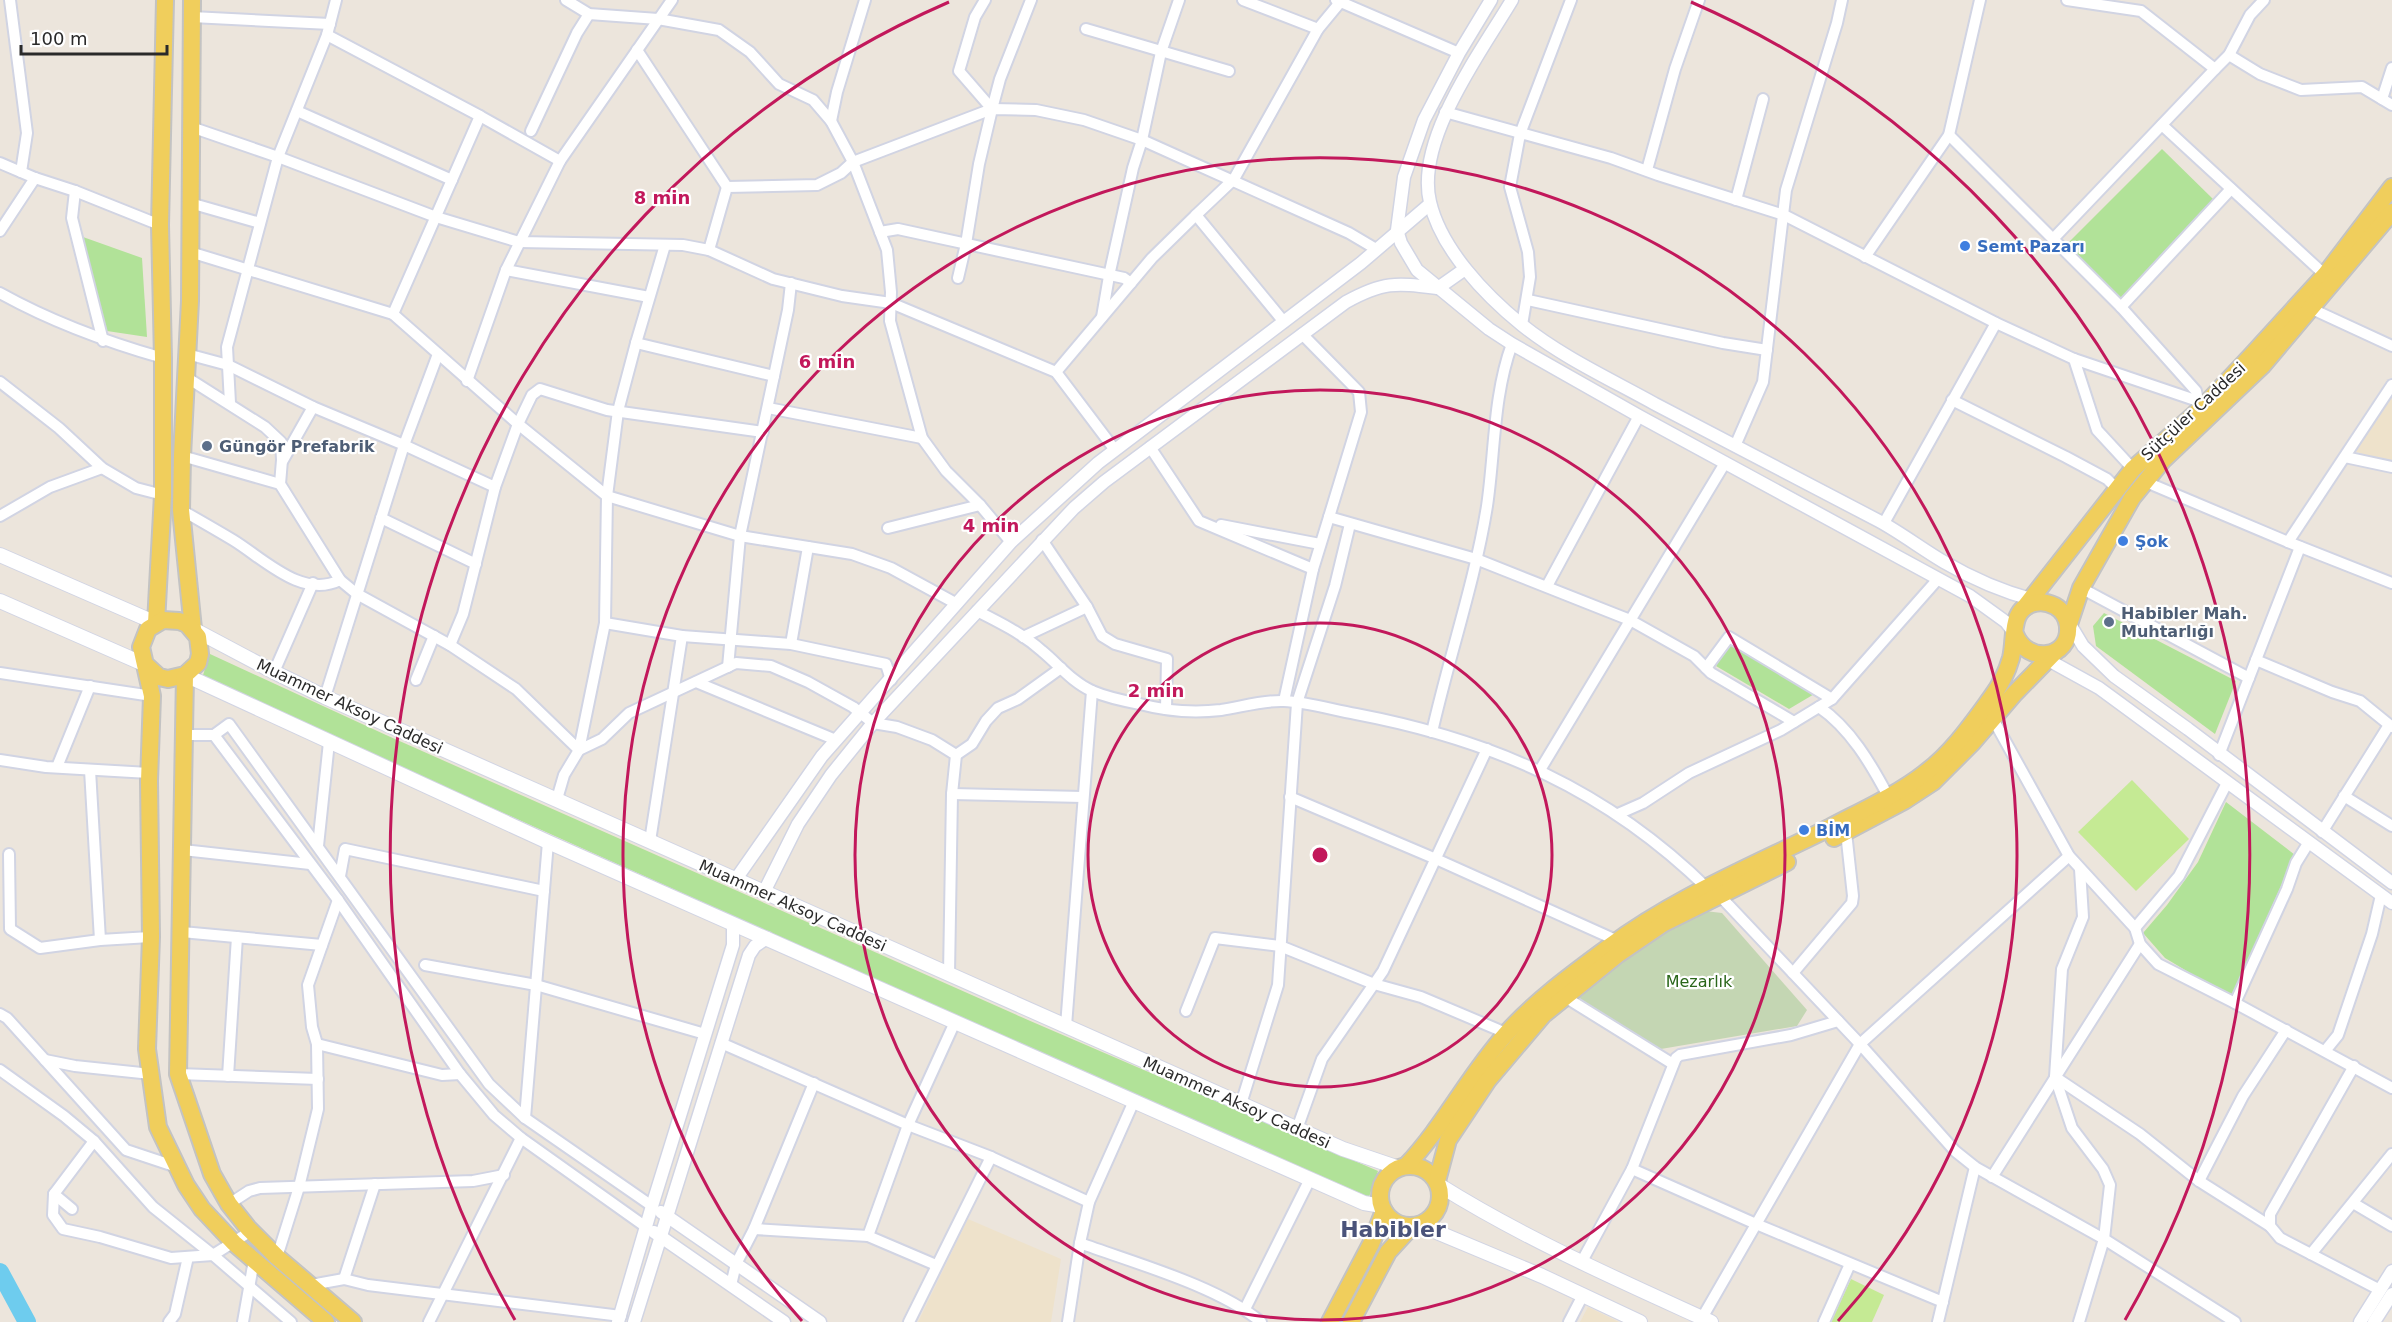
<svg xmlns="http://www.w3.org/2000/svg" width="2392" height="1322" font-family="'DejaVu Sans',sans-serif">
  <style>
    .education { fill: #eee2cb }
    .green { fill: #b1e298 }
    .cemetery { fill: #c4d6b3 }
    .pitch { fill: #c5ea94 }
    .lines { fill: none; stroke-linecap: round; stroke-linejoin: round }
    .river { stroke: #6eccee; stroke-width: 18 }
    .minor-casing { stroke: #d1d4e3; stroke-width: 14 }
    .tertiary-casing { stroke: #d1d4e3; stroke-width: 15 }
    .secondary-casing { stroke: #d1d4e3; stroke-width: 16 }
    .primary-casing { stroke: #c3c3c3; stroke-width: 20 }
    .minor { stroke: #fff; stroke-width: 10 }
    .tertiary { stroke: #fff; stroke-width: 12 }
    .secondary { stroke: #fff; stroke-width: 14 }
    .primary { stroke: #f0ce5c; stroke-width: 16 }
    .ring { fill: none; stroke: #c2185b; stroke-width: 3 }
    .shop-dot { fill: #3f7fe0; stroke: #fff; stroke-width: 2 }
    .service-dot { fill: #5c6f8a; stroke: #fff; stroke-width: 2 }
    .labels { text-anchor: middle; stroke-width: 4.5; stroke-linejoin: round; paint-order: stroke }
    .shop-label { font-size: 16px; font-weight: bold; fill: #366cbe; stroke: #fff; text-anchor: start }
    .street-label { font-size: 16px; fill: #2a2a2a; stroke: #fff }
    .service-label { font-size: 16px; font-weight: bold; fill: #4e5e75; stroke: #fff; text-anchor: start }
    .park-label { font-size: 16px; fill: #2a661a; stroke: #fff }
    .district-label { font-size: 22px; font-weight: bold; fill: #4a537a; stroke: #fff }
    .centre { fill: #c2185b; stroke: #fff; stroke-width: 3 }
    .ring-label { font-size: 18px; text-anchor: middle; font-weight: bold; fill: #c2185b; stroke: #fff; stroke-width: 4.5; stroke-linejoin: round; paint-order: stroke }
  </style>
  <rect width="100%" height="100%" fill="#ece5dc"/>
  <g class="education">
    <path d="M2392 397V461L2371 457 2355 451Z"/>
    <path d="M968 1219 1061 1259 1051 1322H918Z"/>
    <path d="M1588 1307 1619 1322H1580Z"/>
  </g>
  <g class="green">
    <path d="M2162 149 2214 200 2120 301 2064 247Z"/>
    <path d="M83 237 142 258 147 337 107 331Z"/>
    <path d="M2104 613 2236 681 2215 734 2096 646 2093 626Z"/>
    <path d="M1731 641 1816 693 1789 709 1716 666Z"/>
    <path d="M210 654 386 735 1028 1020 1378 1171 1369 1197 912 996 202 678Z"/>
    <path d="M2226 802 2295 855 2232 995 2200 979 2165 958 2143 933 2167 905 2198 862Z"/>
  </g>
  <path class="cemetery" d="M1705 911 1722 913 1807 1010 1797 1026 1655 1050 1577 1000 1612 970 1668 928Z"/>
  <g class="pitch">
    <path d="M2132 780 2189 839 2136 891 2078 832Z"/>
    <path d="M1851 1279 1884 1295 1872 1322H1831Z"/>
  </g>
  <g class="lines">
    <path class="river" d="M0 1272 27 1322"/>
    <defs>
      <g id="minor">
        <path d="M10 0 27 133 21 172"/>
        <path d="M566 0 589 14 658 19 719 30 750 52 779 84 813 100 831 121 853 162 887 250 891 292 890 321 922 438 946 471 980 505 1011 542"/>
        <path d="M985 0 975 17 959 71 992 109"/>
        <path d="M1243 0 1318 29"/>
        <path d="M1336 0 1459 53"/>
        <path d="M2067 0 2141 11 2215 69 2229 55 2250 15 2264 0"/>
        <path d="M192 17 330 24"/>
        <path d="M1086 29 1229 71"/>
        <path d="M327 35 480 116 560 161"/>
        <path d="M637 50 727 187"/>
        <path d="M2229 55 2260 74 2301 90 2362 87 2392 105"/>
        <path d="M2382 99 2392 68"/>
        <path d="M992 109 1000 79 1031 0"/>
        <path d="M297 111 452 180"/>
        <path d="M1445 112 1611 158 1658 175 1784 215 1996 323 2074 359 2198 401 2204 406"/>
        <path d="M831 121 837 92 865 0"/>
        <path d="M2162 125 2325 275"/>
        <path d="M191 127 278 157 436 217 519 242 683 245 709 250 773 279 842 296 891 303 1056 372 1115 450"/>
        <path d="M531 131 577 33 589 14"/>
        <path d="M1949 135 2121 307 2196 391 2198 401"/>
        <path d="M0 163 35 178 75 191 160 225"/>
        <path d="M1647 170 1675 69 1699 0"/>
        <path d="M75 191 72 218 103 341"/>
        <path d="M1736 200 1763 99"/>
        <path d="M190 203 260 223"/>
        <path d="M0 231 35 178"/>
        <path d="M880 232 898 229 1124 278 1131 283"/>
        <path d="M2053 239 2215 69"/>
        <path d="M709 250 727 187 817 185 841 173 853 162 992 109"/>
        <path d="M190 252 393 314 480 116"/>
        <path d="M1865 257 1949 135 1980 0"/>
        <path d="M506 270 649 297"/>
        <path d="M958 278 966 244 979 164 992 109 1036 110 1084 120 1142 140 1349 233 1376 249"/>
        <path d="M0 293C52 322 107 342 163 358"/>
        <path d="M1528 300 1723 343 1767 350"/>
        <path d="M2121 307 2231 189"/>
        <path d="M2312 309 2392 346"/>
        <path d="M393 314 518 424 607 496 740 536 852 554 891 568 957 604"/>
        <path d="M1102 317 1109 276 1133 168 1142 140 1161 52 1179 0"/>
        <path d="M1284 322 1196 215 1234 179 1318 29 1342 0"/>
        <path d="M1522 325 1530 277 1528 252 1510 187 1520 134 1571 0"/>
        <path d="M1302 334 1359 392 1361 412 1329 517 1476 559 1630 620 1694 656 1711 673 1794 722"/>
        <path d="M636 343 774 376"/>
        <path d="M187 354 228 365 313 407 404 445 495 487"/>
        <path d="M2074 359 2097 430 2133 469"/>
        <path d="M1056 372 1152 258 1196 215"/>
        <path d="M186 377 265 427 281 442 282 460 280 484 340 580 357 594 450 645 516 689 579 750 605 623 607 496 618 411 636 343 665 245"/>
        <path d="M467 381 506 270 560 161 672 0"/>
        <path d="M0 382 59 428 102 468 136 488 163 495"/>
        <path d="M1952 400 2066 457 2107 479 2117 489"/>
        <path d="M230 403 227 347 278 157 327 35 336 0"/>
        <path d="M768 408 922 438"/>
        <path d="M1735 446 1763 382 1786 190 1837 23 1842 0"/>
        <path d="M1150 447 1199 521 1313 569"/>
        <path d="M182 456 280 484"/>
        <path d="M2345 457 2392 467"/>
        <path d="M283 460 313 407"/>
        <path d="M2146 482 2288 542 2392 583"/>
        <path d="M181 510C199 520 216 530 233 540 264 559 302 599 340 580"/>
        <path d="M0 516 50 487 102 468"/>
        <path d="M381 518 476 564"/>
        <path d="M1884 523 1996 323"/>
        <path d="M1221 525 1320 544"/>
        <path d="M888 528 980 505"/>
        <path d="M1042 540 1087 607 1102 636 1115 644 1167 659 1166 709"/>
        <path d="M2288 542 2392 385"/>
        <path d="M1547 586 1639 416"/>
        <path d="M2081 588 2249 678"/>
        <path d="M977 611C999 622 1023 634 1042 651 1058 664 1072 682 1092 691 1106 697 1124 701 1140 704 1166 711 1195 713 1221 710 1241 707 1264 700 1284 701 1307 702 1333 710 1356 714 1493 740 1607 790 1708 889"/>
        <path d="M605 623 682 636 650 841"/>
        <path d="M682 636 791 644 886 664 891 680"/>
        <path d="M1023 637 1087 607"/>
        <path d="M791 644 808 547"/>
        <path d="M450 645 463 614 495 487 518 424 532 395 540 389 607 410 763 432"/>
        <path d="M2256 660 2332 692 2360 701 2392 727"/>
        <path d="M728 667 740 536 788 310 791 283"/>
        <path d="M1706 668 1729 637 1832 699"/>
        <path d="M274 672 313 583"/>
        <path d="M0 673 152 696"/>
        <path d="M416 680 434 636"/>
        <path d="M696 682 836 740"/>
        <path d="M325 697 404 445 438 354"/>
        <path d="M1284 701 1313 569 1329 517"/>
        <path d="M1819 707C1850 728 1871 764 1888 796"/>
        <path d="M1993 719 2069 856 2135 928 2140 944 2158 964 2235 1003 2392 1088"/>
        <path d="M1432 732C1449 657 1475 581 1487 506 1495 452 1493 396 1512 344"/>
        <path d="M185 735H214L229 724 489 1084 525 1118 652 1206"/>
        <path d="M214 735 338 900 460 1074 494 1115 521 1138 646 1227"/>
        <path d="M956 755 972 744 986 721 998 708 1018 699 1061 668"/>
        <path d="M2219 755 2300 547"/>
        <path d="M0 760 46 767 149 773"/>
        <path d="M57 767 90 686"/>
        <path d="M90 770 100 940 150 937"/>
        <path d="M1540 770 1725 463"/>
        <path d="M952 794 1083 797"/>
        <path d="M2344 796 2392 826"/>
        <path d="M1290 797 1436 859 1618 941"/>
        <path d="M557 799 564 775 579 750 602 739 629 713 736 663 771 666 808 682 853 707 873 723 897 727 932 740 956 755 952 794 949 974"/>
        <path d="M1618 814 1643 803 1689 773 1781 730 1832 699 1938 579"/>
        <path d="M2322 832 2389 725"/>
        <path d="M318 846 329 742"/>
        <path d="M183 850 310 864"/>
        <path d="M9 854 10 929 40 948 100 940"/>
        <path d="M340 876 345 849 544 891"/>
        <path d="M1720 896 1860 1044 1955 1151 1975 1167 2104 1239 2235 1322"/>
        <path d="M2135 928 2179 876 2227 783"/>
        <path d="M182 932 322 945"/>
        <path d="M425 965 536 985 705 1034"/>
        <path d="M1793 973 1852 903 1853 896 1846 832"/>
        <path d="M1565 997 1673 1064"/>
        <path d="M2235 1003 2287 889 2296 863 2309 842"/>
        <path d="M1186 1011 1215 938 1280 946 1374 984 1421 997 1506 1033"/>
        <path d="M0 1014 7 1018 126 1150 177 1167"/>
        <path d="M1066 1026 1092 691"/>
        <path d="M721 1043 908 1125 991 1157 1089 1202"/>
        <path d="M317 1044 442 1075 460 1074"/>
        <path d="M2325 1051 2338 1035 2372 934 2381 895"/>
        <path d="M45 1060 75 1066 151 1074"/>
        <path d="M2354 1066 2270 1214V1226L2280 1238 2380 1290"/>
        <path d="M0 1070 64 1116 94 1141 153 1207 213 1255 251 1231"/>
        <path d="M178 1074 318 1079"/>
        <path d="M228 1076 237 937"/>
        <path d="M2055 1077 2140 1134 2199 1181 2270 1226"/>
        <path d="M1241 1104 1278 985 1297 703 1335 586 1350 524"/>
        <path d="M525 1118 548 842"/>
        <path d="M1297 1129 1322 1059 1383 971 1487 749"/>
        <path d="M94 1141 54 1194 53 1215 63 1229 100 1237 171 1258 213 1255 291 1322"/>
        <path d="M1632 1169 1756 1224 1943 1302"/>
        <path d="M1992 1177 2140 944"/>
        <path d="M2199 1181 2243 1096 2286 1030"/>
        <path d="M54 1194 72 1209"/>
        <path d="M2353 1203 2392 1226"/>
        <path d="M229 1204 249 1191 260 1188 473 1181 504 1175"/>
        <path d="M754 1229 868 1236 936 1265"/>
        <path d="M868 1236 908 1125 955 1022"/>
        <path d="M1080 1243C1134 1263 1218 1286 1261 1322"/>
        <path d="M2311 1254 2392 1154"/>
        <path d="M277 1257 299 1187 318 1109 317 1044 312 1027 308 985 338 900"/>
        <path d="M1581 1263 1632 1169 1676 1058 1680 1055 1791 1035 1838 1021"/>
        <path d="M344 1279 375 1184"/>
        <path d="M311 1285 344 1279 368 1285 621 1316"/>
        <path d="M731 1285 736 1264 754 1229 814 1083"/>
        <path d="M1245 1309 1310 1179"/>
        <path d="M1702 1318 1860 1044 2069 856"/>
        <path d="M169 1322 175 1314 188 1257"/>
        <path d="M243 1322 254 1260"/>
        <path d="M429 1322 521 1138"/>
        <path d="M909 1322 991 1157"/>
        <path d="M1068 1322 1080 1243 1089 1202 1134 1101"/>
        <path d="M1569 1322 1583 1295"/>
        <path d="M1824 1322 1850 1264"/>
        <path d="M1938 1322 1975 1167"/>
        <path d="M2079 1322 2104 1239 2110 1185 2103 1169 2072 1128 2055 1077 2062 969 2083 917 2080 869"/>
      </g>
      <g id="tertiary">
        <path d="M1491 0 1459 53 1424 120 1404 177 1397 230 1401 243 1417 270 1489 329 1512 344 1639 416 1970 596 2006 622 2015 634"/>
        <path d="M1512 0C1481 52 1415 140 1430 202 1441 249 1485 295 1522 325 1562 357 1610 379 1655 404 1729 443 1804 482 1879 521 1901 533 1922 549 1944 562 1973 579 2006 593 2038 601"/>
        <path d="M2068 621 2083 646 2114 676 2188 729 2392 883"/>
        <path d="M2041 656 2099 688 2392 903"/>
        <path d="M736 879 822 756 1011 542 1098 463 1361 263 1430 204"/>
        <path d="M764 892 798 824 831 775 873 723 1074 508 1104 482 1346 302C1384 281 1396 283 1438 288L1465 269"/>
        <path d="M661 1212 820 1322"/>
        <path d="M654 1232 784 1322"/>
        <path d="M618 1322 652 1206 733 945V924"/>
        <path d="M634 1322 749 955 755 946 767 938"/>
        <path d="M2360 1322 2392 1271"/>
        <path d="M2374 1322 2392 1294"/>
      </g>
      <g id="secondary">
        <path d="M0 555 156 623"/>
        <path d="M0 601 146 665"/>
        <path d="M193 629 274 672 325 697 1343 1149 1399 1168"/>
        <path d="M185 675 548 842 1364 1203 1382 1206"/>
        <path d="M1439 1185C1525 1239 1619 1280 1711 1322"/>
        <path d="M1420 1225 1542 1276 1640 1322"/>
      </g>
      <g id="primary">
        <path d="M192 0 190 301 182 456 181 510 193 629"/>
        <path d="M2024 608 2133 469 2204 406 2251 356 2325 275 2392 187"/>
        <path d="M156 623 163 495V358L160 225 165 0"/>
        <path d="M2068 627 2081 588 2132 498 2163 460 2262 366 2392 212"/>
        <path d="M146 665 159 677 168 679 185 675 198 663 200 654 198 637 187 624 179 621 163 620 148 629 141 647 152 696 149 781 151 937 147 1049 158 1127 186 1185 202 1209 234 1243 326 1322"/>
        <path d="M185 675 178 1074 212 1174 229 1204 248 1228 277 1257 353 1322"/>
        <path d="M1834 838 1904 801 1933 782 1972 743 2014 694 2055 652"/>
        <circle cx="1410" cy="1196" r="30"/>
        <path d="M1406 1166C1444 1126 1469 1075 1506 1034 1535 1001 1574 973 1609 947 1676 897 1755 865 1829 828 1861 811 1897 795 1925 773 1952 753 1972 724 1991 698 2000 686 2007 672 2011 658 2016 638 2009 608 2035 603 2042 601 2049 603 2055 606 2062 610 2067 618 2068 626 2071 659 2027 665 2015 634"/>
        <path d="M1437 1181 1448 1140 1488 1080 1543 1015 1617 955 1664 923 1787 862"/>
        <path d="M1330 1322 1371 1244 1384 1211"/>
        <path d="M1351 1322 1388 1252 1411 1227"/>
      </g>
    </defs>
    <use href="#minor" class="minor-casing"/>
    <use href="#tertiary" class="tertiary-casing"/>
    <use href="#secondary" class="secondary-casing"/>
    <use href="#primary" class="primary-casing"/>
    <use href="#minor" class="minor"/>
    <use href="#tertiary" class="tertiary"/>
    <use href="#secondary" class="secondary"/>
    <use href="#primary" class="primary"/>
  </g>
  <g class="ring">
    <circle cx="1320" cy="855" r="232"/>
    <circle cx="1320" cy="855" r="465"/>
    <path d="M802 1321A697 697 0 1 1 1838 1321"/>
    <path d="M515 1320A930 930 0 0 1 949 2M1691 2A930 930 0 0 1 2125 1320"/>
  </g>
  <g class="shop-dot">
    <circle cx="1965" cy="246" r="6"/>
    <circle cx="2123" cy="541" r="6"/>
    <circle cx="1804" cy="830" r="6"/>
  </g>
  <g class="service-dot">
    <circle cx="207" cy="446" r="6"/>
    <circle cx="2109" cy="622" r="6"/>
  </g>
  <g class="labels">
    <g class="shop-label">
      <text x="1977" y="252">Semt Pazarı</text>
      <text x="2135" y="547">Şok</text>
      <text x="1816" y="836">BİM</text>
    </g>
    <g class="street-label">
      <text transform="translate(2193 411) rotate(-43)" y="6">Sütçüler Caddesi</text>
      <text transform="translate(350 706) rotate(25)" y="6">Muammer Aksoy Caddesi</text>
      <text transform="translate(793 905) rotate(24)" y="6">Muammer Aksoy Caddesi</text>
      <text transform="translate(1237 1102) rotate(24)" y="6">Muammer Aksoy Caddesi</text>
    </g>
    <g class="service-label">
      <text x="219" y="452">Güngör Prefabrik</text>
      <text x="2121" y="619">Habibler Mah.<tspan x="2121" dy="18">Muhtarlığı</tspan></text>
    </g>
    <g class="park-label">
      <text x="1699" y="987">Mezarlık</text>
    </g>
    <g class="district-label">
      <text x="1393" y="1237">Habibler</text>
    </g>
  </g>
  <circle cx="1320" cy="855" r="9" class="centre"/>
  <g class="ring-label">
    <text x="662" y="204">8 min</text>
    <text x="827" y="368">6 min</text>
    <text x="991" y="532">4 min</text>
    <text x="1156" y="697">2 min</text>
  </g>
  <path d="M21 45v9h146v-9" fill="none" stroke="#2a2a2a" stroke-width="3"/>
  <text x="30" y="45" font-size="18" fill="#2a2a2a" stroke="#ffffff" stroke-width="4.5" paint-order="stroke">100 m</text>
</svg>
